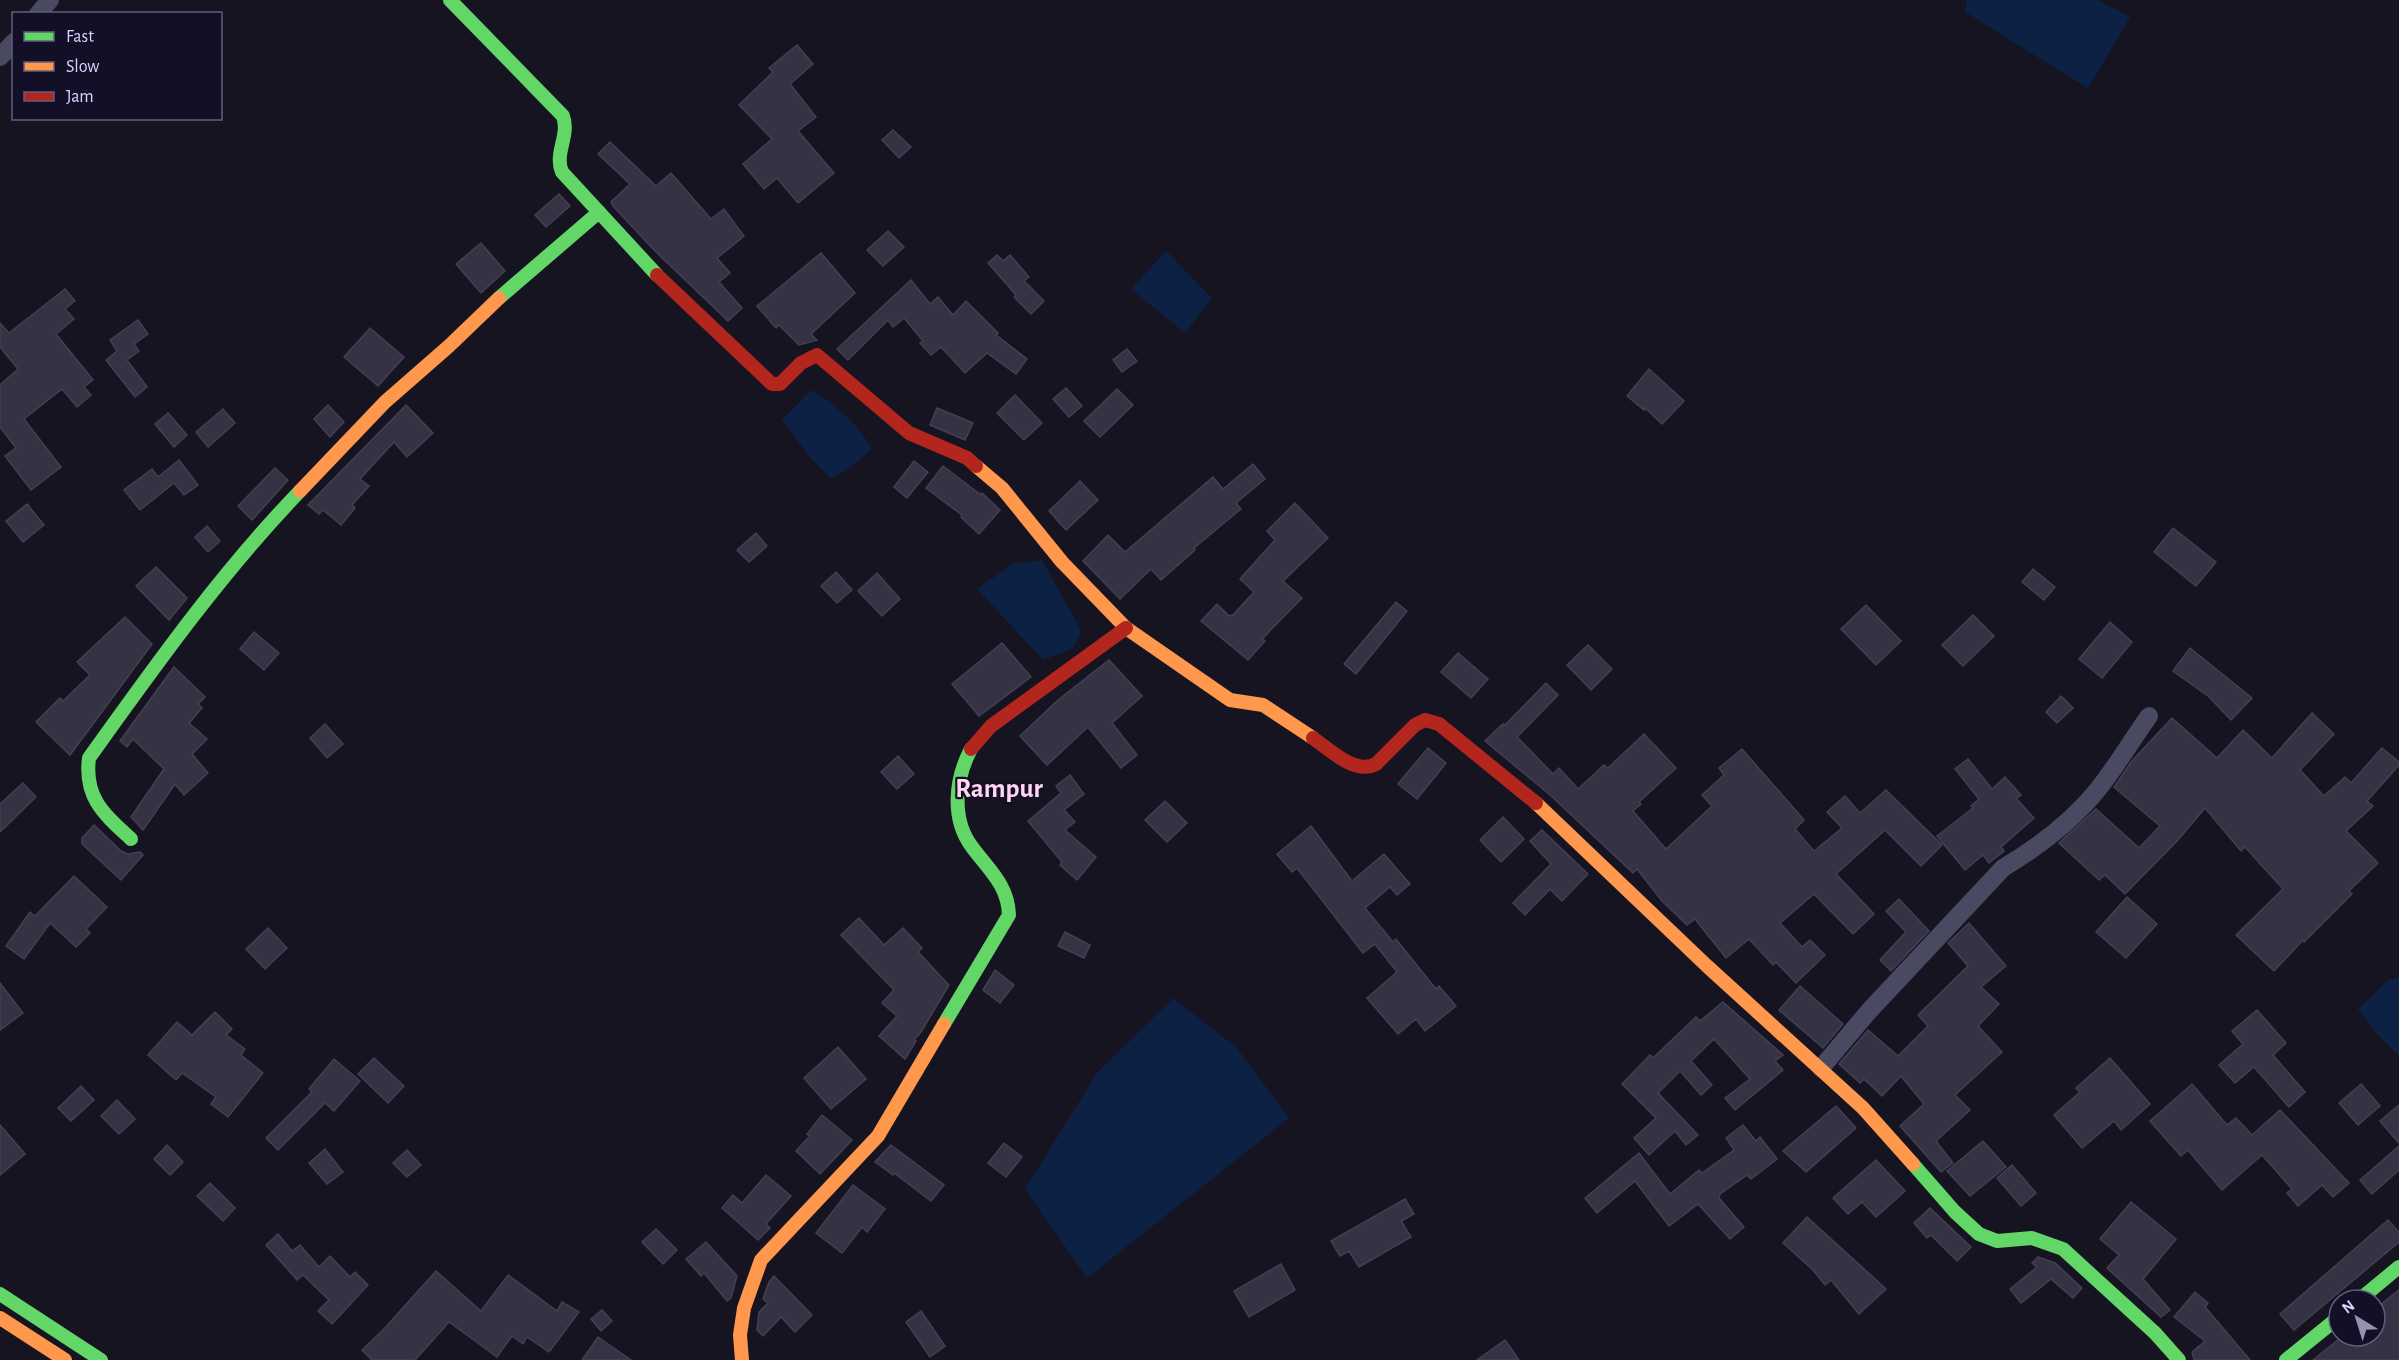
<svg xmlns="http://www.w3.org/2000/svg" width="2399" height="1360" font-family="'Alegreya Sans',sans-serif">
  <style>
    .water { fill: #0d2144 }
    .building { fill: #343243; stroke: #433f54; stroke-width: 1.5 }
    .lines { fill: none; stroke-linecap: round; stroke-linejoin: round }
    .street { stroke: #4a4962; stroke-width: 18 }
    .fast { stroke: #63d668; stroke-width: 14 }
    .slow { stroke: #ff974d; stroke-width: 14 }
    .jam { stroke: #b3261e; stroke-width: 14 }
    .labels { text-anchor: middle; stroke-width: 4.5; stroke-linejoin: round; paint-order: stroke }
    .district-label { font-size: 27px; font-weight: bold; fill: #ffd6f0; stroke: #130f26 }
  </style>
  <rect width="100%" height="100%" fill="#161421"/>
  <g class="water">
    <path d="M1967 0H2098L2130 17 2088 88 1965 12Z"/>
    <path d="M1166 251 1212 298 1185 333 1131 289Z"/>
    <path d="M811 390C838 407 856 422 872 449L846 471 831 478 809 456 782 420Z"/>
    <path d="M1042 560 1082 632 1072 649 1043 660 977 589 1012 564Z"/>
    <path d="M2399 977V1056L2377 1034 2358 1009 2388 980Z"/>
    <path d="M1173 998 1236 1047 1289 1118 1087 1278 1025 1189 1097 1073Z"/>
  </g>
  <g class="building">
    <path d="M797 45 813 64 790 84 816 117 798 131 834 173 798 203 777 178 764 189 743 164 772 139 739 105 773 72 769 68Z"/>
    <path d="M893 130 911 147 899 158 882 140Z"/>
    <path d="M610 142 656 186 671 173 711 219 724 209 744 236 717 258 730 273 719 282 742 308 728 321 654 250 613 206 611 202 630 184 598 154Z"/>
    <path d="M559 194 570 206 546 227 535 215Z"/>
    <path d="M888 231 904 247 883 266 867 250Z"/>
    <path d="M481 243 505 271 481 293 456 264Z"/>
    <path d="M821 253 855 293 811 334 817 340 799 345 779 325 776 328 757 306Z"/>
    <path d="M997 255 1003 261 1010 255 1029 277 1024 281 1044 301 1031 314 1014 297 1016 295 988 263Z"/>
    <path d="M911 280 930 304 938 297 953 315 966 301 998 333 996 335 1027 359 1016 374 987 353 965 373 941 347 931 355 920 343 923 341 904 318 893 327 888 320 848 360 837 349Z"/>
    <path d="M65 289 75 301 65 309 74 319 56 334 93 380 84 387 91 395 77 407 62 389 24 419 61 467 31 490 5 456 16 448 0 427V385L18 369 0 347V323L9 333Z"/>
    <path d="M138 320 148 334 134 344 139 351 127 360 147 387 135 397 106 360 117 351 110 340Z"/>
    <path d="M370 328 404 357 378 386 344 357Z"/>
    <path d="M1127 349 1137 361 1122 372 1113 360Z"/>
    <path d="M1649 369 1684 401 1662 424 1645 408 1644 410 1627 396Z"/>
    <path d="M1066 388 1082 406 1069 417 1053 399Z"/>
    <path d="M1117 389 1133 405 1100 437 1084 421Z"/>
    <path d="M1015 395 1042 423 1024 440 997 413Z"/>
    <path d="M328 405 344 422 330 437 314 419Z"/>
    <path d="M406 405 433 433 407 457 394 442 360 479 369 486 352 505 355 508 341 525 323 510 319 514 308 505Z"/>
    <path d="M937 408 973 423 965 440 930 425Z"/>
    <path d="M223 409 235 423 208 447 196 432Z"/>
    <path d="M168 413 187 435 174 447 155 424Z"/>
    <path d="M179 460 198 485 184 495 174 483 140 510 124 490 152 469 158 477Z"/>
    <path d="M914 461 928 472 907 498 894 487Z"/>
    <path d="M1253 464 1265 479 1236 503 1241 509 1194 548 1195 550 1161 580 1151 569 1120 599 1083 561 1108 535 1125 552 1213 477 1223 489Z"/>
    <path d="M943 466 981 495 982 493 1000 510 979 534 961 517 962 515 926 488Z"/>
    <path d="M275 468 288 480 252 520 238 506Z"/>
    <path d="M1080 481 1098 500 1066 530 1049 511Z"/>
    <path d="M1295 503 1328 538 1283 581 1302 598 1262 639 1265 641 1248 660 1201 621 1217 604 1229 616 1233 615 1254 592 1240 579 1275 540 1267 531Z"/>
    <path d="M27 504 44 525 23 542 6 521Z"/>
    <path d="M207 526 220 541 208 552 195 537Z"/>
    <path d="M2173 528 2216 562 2196 586 2154 552Z"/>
    <path d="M756 533 767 546 749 562 737 550Z"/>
    <path d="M156 567 187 598 169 620 136 586Z"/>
    <path d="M2033 569 2055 587 2044 600 2022 582Z"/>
    <path d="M836 572 852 590 837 603 821 586Z"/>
    <path d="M877 573 900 599 882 616 858 591Z"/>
    <path d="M1396 602 1407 611 1356 674 1344 664Z"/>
    <path d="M1866 605 1901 641 1876 665 1841 629Z"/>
    <path d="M1973 615 1994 636 1963 666 1942 645Z"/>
    <path d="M125 617 152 644 70 755 36 722 60 698 63 701 90 675 77 662Z"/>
    <path d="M2110 622 2132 642 2102 678 2079 659Z"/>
    <path d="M254 632 279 653 264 670 240 649Z"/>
    <path d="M1002 643 1031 677 979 716 952 684Z"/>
    <path d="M1588 645 1612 669 1591 690 1567 665Z"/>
    <path d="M2190 648 2252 698 2231 720 2208 696 2173 671Z"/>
    <path d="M1458 653 1488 679 1471 698 1441 672Z"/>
    <path d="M1109 660 1142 696 1112 723 1137 755 1121 768 1088 727 1047 765 1020 736 1058 700Z"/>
    <path d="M174 667 205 697 198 704 202 708 189 723 207 739 192 754 208 773 184 795 175 784 143 830 131 817 164 769 133 739 127 747 120 741Z"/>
    <path d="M1546 683 1558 695 1517 737 1553 774 1559 768 1578 789 1604 765 1608 768 1644 734 1676 768 1639 802 1641 804 1633 811 1666 849 1712 806 1702 795 1724 775 1719 768 1742 749 1804 820 1795 829 1814 851 1842 828 1827 812 1845 796 1860 813 1886 790 1942 845 1921 866 1885 830 1836 874 1874 914 1853 934 1814 894 1780 923 1802 947 1810 940 1825 955 1796 983 1776 962 1773 965 1749 939 1726 958 1695 919 1687 925 1662 901 1637 869 1633 873 1549 794 1485 741 1503 724 1505 725Z"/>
    <path d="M2061 696 2073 708 2057 723 2046 712Z"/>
    <path d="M2312 713 2334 734 2300 770 2324 796 2345 777 2351 783 2382 748 2399 762V765L2367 801 2373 806 2346 831 2378 863 2349 891 2352 894 2304 942 2303 940 2274 971 2236 935 2283 889 2245 847 2241 851 2205 808 2178 840 2125 894 2105 875 2099 880 2059 843 2096 809 2139 848 2160 826 2114 787 2131 762 2172 718 2217 758 2243 730 2272 758Z"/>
    <path d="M325 724 343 744 327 758 310 738Z"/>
    <path d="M1428 748 1446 763 1417 799 1398 784Z"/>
    <path d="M898 756 914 774 897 789 881 772Z"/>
    <path d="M1968 759 1992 789 2005 777 2021 795 2016 798 2034 818 2001 847 2004 851 1989 863 1983 855 1965 870 1937 836 1973 808 1971 806 1979 799 1955 769Z"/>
    <path d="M1070 775 1084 794 1064 810 1075 822 1065 830 1096 857 1077 880 1060 865 1062 862 1028 821 1061 793 1056 786Z"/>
    <path d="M23 783 36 797 0 832V804Z"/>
    <path d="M1165 801 1187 823 1167 842 1145 820Z"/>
    <path d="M1503 817 1524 839 1501 862 1480 840Z"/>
    <path d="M94 825 121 851 128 854 140 852 143 855 121 880 82 844V838Z"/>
    <path d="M1311 826 1352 881 1384 854 1410 884 1397 895 1390 887 1365 908 1393 942 1396 939 1436 989 1439 986 1456 1006 1425 1031 1416 1019 1398 1034 1367 998 1397 972 1375 944 1363 953 1297 868 1292 872 1277 854Z"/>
    <path d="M1542 830 1588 874 1562 901 1550 889 1525 915 1513 903 1551 864 1530 841Z"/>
    <path d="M74 876 107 907 86 929 90 933 76 947 50 923 24 959 6 946 30 912 35 916Z"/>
    <path d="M2127 897 2157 924 2126 958 2096 932Z"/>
    <path d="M1899 899 1929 931 1891 971 1880 960 1906 932 1886 911Z"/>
    <path d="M859 918 884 945 903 928 922 948 918 952 949 985 921 1032 914 1040 916 1041 905 1059 879 1036 897 1016 882 1003 894 990 841 935Z"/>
    <path d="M1969 923 2006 966 1981 987 1999 1004 1978 1026 2002 1052 1955 1095 1970 1110 1936 1141 1953 1163 1941 1172 1900 1126 1924 1104 1901 1076 1882 1096 1864 1079 1860 1083 1839 1064 1868 1030 1898 1056 1928 1026 1918 1015 1968 966 1948 943Z"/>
    <path d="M268 928 287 948 265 969 246 949Z"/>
    <path d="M1065 932 1090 945 1084 958 1058 946Z"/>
    <path d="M995 970 1014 985 1000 1003 983 990Z"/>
    <path d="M0 983 23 1013 0 1030Z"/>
    <path d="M1800 986 1843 1024 1823 1048 1779 1010Z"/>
    <path d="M1723 1002 1783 1055 1775 1061 1783 1070 1735 1110 1725 1098 1750 1079 1714 1039 1691 1061 1712 1085 1701 1095 1680 1071 1658 1093 1698 1135 1686 1145 1675 1131 1649 1155 1634 1138 1656 1118 1622 1084 1650 1055 1653 1058 1696 1017 1700 1021Z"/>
    <path d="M2257 1010 2286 1043 2273 1055 2305 1092 2289 1107 2254 1067 2235 1083 2219 1065 2243 1044 2232 1031Z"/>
    <path d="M215 1012 232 1029 226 1035 245 1049 241 1055 263 1073 228 1117 211 1104 216 1097 182 1073 176 1080 148 1055 177 1022 192 1035Z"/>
    <path d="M838 1047 866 1079 831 1109 804 1078Z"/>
    <path d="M374 1058 404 1086 388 1103 358 1074Z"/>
    <path d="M2110 1058 2150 1104 2121 1130 2114 1121 2082 1148 2054 1115 2080 1092 2076 1088Z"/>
    <path d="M334 1059 360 1081 334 1111 325 1103 278 1150 266 1138 312 1092 309 1089Z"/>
    <path d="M2192 1084 2227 1125 2236 1118 2252 1135 2280 1110 2349 1183 2333 1197 2322 1185 2298 1206 2287 1193 2292 1189 2262 1155 2222 1190 2188 1150 2181 1156 2150 1121Z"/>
    <path d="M2361 1084 2380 1106 2358 1125 2339 1103Z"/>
    <path d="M81 1086 94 1100 71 1121 58 1108Z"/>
    <path d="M117 1100 135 1119 119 1134 101 1116Z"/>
    <path d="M2399 1105V1143L2380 1121Z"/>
    <path d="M1836 1106 1856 1128 1806 1172 1783 1151Z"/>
    <path d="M822 1115 852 1140 820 1174 796 1151 810 1136 807 1134Z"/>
    <path d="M0 1125 25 1154 0 1175Z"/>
    <path d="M1743 1125 1756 1141 1760 1137 1777 1159 1751 1179 1747 1175 1720 1194 1719 1198 1744 1227 1730 1239 1698 1204 1669 1226 1635 1181 1597 1213 1585 1198 1639 1153 1670 1194 1699 1170 1702 1173 1734 1150 1726 1138Z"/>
    <path d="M1983 1141 2006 1167 1970 1196 1947 1171Z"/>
    <path d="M1004 1143 1022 1157 1006 1177 988 1163Z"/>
    <path d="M167 1145 183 1162 170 1175 154 1159Z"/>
    <path d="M891 1145 944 1185 931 1201 894 1173 893 1175 875 1162Z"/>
    <path d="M2399 1146V1170L2372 1194 2360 1180Z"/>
    <path d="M325 1149 343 1172 327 1184 309 1163Z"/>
    <path d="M407 1150 421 1165 407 1177 393 1163Z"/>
    <path d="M1876 1160 1905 1191 1876 1217 1862 1202 1848 1214 1833 1198Z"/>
    <path d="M2012 1165 2036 1193 2021 1206 1997 1178Z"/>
    <path d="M766 1175 791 1196 766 1224 770 1228 758 1240 722 1208 733 1195 742 1203Z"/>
    <path d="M210 1183 235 1208 223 1221 197 1196Z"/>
    <path d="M853 1185 885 1209 867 1232 862 1227 842 1253 816 1233Z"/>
    <path d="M1405 1199 1414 1214 1401 1221 1411 1237 1359 1267 1349 1251 1340 1256 1331 1241Z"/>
    <path d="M2131 1202 2176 1239 2143 1279 2170 1310 2161 1317 2107 1268 2119 1255 2100 1239Z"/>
    <path d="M1930 1208 1971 1247 1957 1261 1931 1235 1927 1238 1914 1223Z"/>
    <path d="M1807 1217 1886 1289 1859 1314 1831 1280 1825 1285 1813 1270 1783 1243Z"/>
    <path d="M2388 1220 2399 1232V1242L2294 1330 2280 1314Z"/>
    <path d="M656 1229 677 1250 663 1264 642 1242Z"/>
    <path d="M278 1234 292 1251 300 1245 319 1267 330 1256 350 1277 355 1272 368 1285 332 1324 318 1311 329 1300 303 1275 297 1280 266 1245Z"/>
    <path d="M706 1242 737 1276 731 1298 727 1301 704 1273 701 1276 686 1259Z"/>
    <path d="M2038 1257 2055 1263 2082 1288 2073 1298 2051 1279 2021 1303 2010 1289 2037 1267 2032 1263Z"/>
    <path d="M1281 1264 1295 1290 1249 1317 1234 1291Z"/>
    <path d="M436 1271 481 1311 508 1275 557 1311 562 1302 579 1312 549 1352 527 1337 523 1344 512 1336 497 1357 449 1322 415 1360H372L362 1350 384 1329Z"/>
    <path d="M774 1276 812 1315 795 1332 781 1317 763 1336 757 1330 759 1312 768 1303 763 1299 769 1282Z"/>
    <path d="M2399 1290V1360H2313L2343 1336H2375V1309Z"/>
    <path d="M2195 1292 2208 1303 2205 1307 2250 1360H2194L2192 1352 2205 1341 2174 1317Z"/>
    <path d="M602 1310 612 1321 601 1331 591 1319Z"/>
    <path d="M921 1311 945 1346 930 1357 906 1322Z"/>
    <path d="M598 1337 631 1360H582Z"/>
    <path d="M1505 1340 1519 1360H1477Z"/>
  </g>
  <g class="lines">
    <g class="street">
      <path d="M38 14 50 0"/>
      <path d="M0 57 14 42"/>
      <path d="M1821 1068 1869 1011 2003 868C2038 847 2073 821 2099 788 2117 765 2132 740 2149 716"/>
    </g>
    <g class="fast">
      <path d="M450 0 563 116C570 136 554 153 562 172L657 275"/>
      <path d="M499 298 599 212"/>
      <path d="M131 839C104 814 84 798 89 758 155 666 221 573 300 491"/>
      <path d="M944 1024 1009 915C1008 885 989 870 972 847 951 819 955 779 971 749"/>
      <path d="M1913 1164 1955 1212 1979 1234 1997 1241 2032 1238 2063 1249 2155 1333 2179 1360"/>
      <path d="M0 1294 101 1360"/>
      <path d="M2359 1300 2399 1267"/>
      <path d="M2286 1360 2339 1317"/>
    </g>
    <g class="slow">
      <path d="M976 466 1002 488 1062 562 1126 628 1230 700 1263 705 1313 738"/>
      <path d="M300 491 385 402 449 346 499 298"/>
      <path d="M1536 803 1707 966 1863 1108 1913 1164"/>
      <path d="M0 1318 65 1360"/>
      <path d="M742 1360 740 1335 744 1308 761 1260 878 1136 944 1024"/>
    </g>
    <g class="jam">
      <path d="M657 275 772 384H780L801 363 817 355 909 433 967 458 976 466"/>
      <path d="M1313 738C1330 750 1355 775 1376 764L1415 725 1425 720 1439 724 1536 803"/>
      <path d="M971 749 991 726 1126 628"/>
    </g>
  </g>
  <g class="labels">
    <g class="district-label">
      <text x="999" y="797">Rampur</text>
    </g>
  </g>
  <rect x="12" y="12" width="210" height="108" fill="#130f26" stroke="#625e7d" stroke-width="1.5"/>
  <rect x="24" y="32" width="30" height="9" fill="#63d668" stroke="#625e7d" stroke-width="1.5"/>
  <text x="66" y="42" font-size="18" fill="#d9d4ff">Fast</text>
  <rect x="24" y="62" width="30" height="9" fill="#ff974d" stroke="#625e7d" stroke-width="1.5"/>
  <text x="66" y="72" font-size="18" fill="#d9d4ff">Slow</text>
  <rect x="24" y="92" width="30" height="9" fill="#b3261e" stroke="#625e7d" stroke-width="1.5"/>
  <text x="66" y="102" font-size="18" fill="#d9d4ff">Jam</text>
  <g transform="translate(2357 1318) rotate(322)"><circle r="28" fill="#130f26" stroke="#625e7d" stroke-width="1.5"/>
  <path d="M0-4.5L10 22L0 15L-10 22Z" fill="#9591b1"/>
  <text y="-9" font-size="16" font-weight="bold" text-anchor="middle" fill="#d9d4ff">N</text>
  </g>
</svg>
